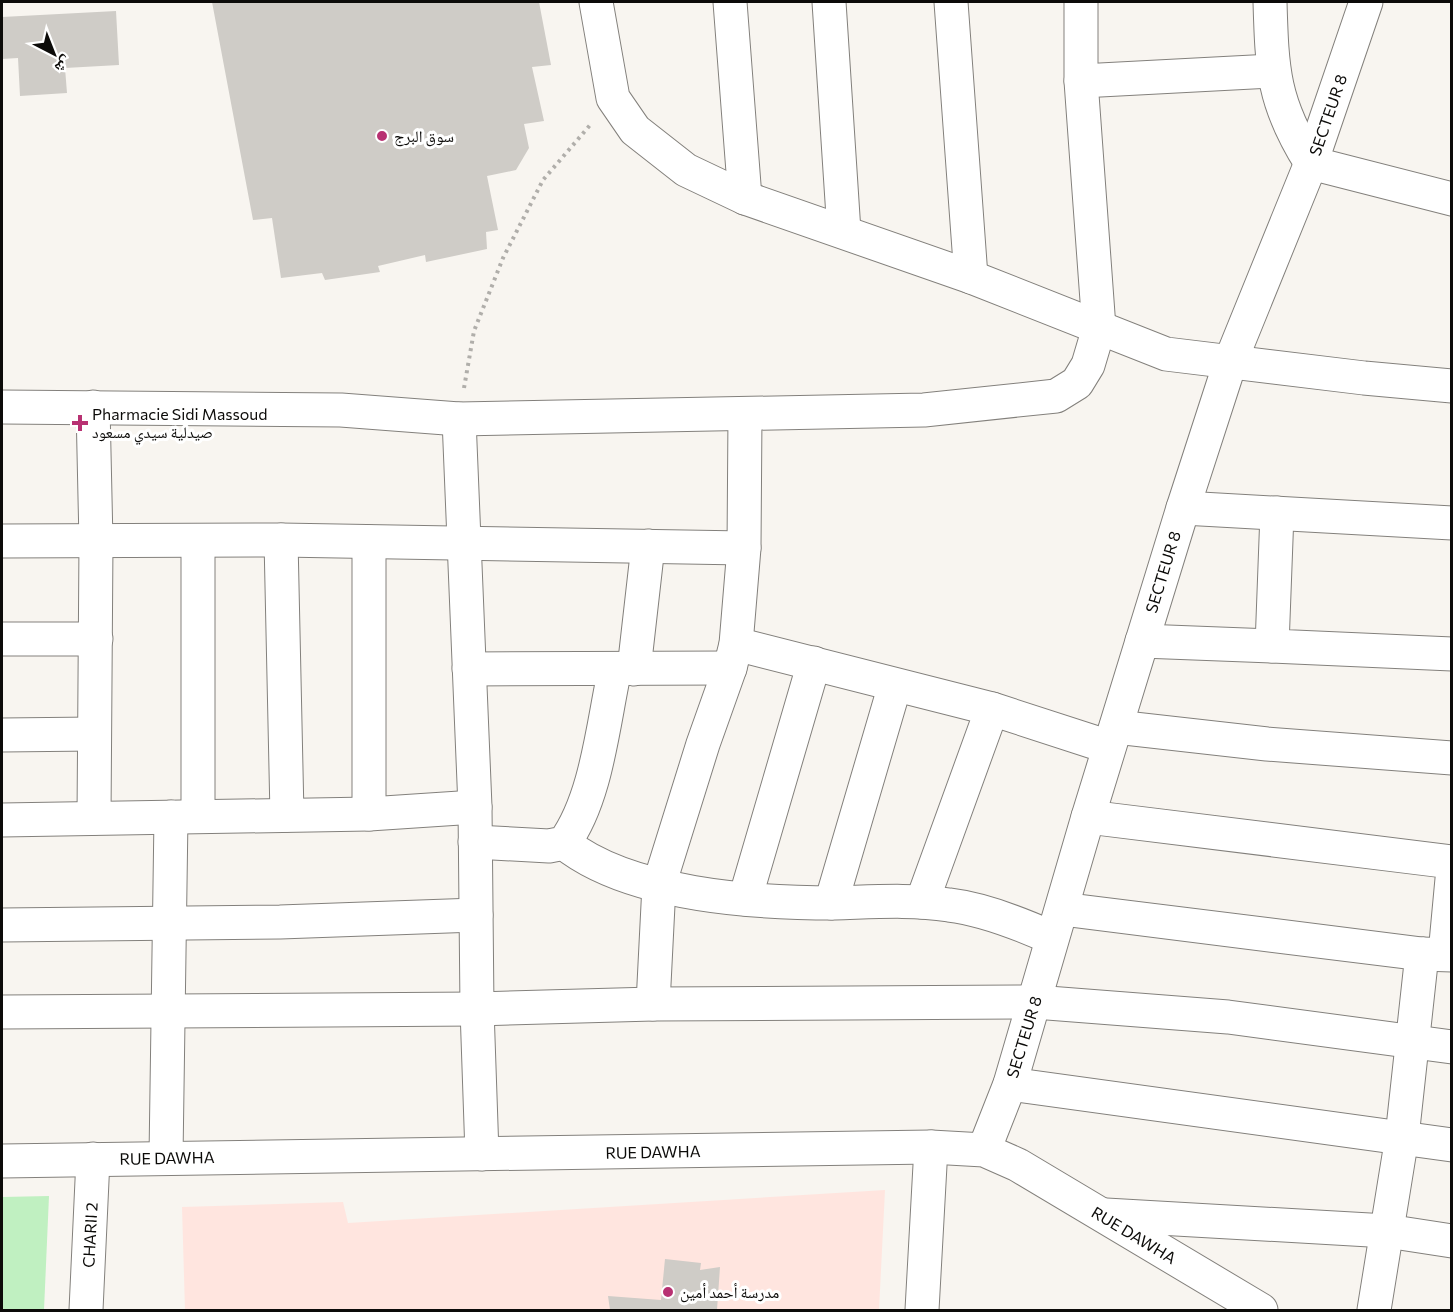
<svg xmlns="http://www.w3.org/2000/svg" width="1453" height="1312" font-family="Commissioner,'Noto Naskh Arabic',sans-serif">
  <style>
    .education { fill: #ffe5df }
    .green { fill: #c0f0c1 }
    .building { fill: #cfccc7 }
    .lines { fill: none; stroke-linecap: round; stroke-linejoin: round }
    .minor-casing { stroke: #83807c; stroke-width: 35 }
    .path { stroke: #b0aeaa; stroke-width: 4; stroke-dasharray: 3 4.5; stroke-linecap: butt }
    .minor { stroke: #fff; stroke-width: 33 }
    .poi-dot { fill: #b83172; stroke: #fff; stroke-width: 2 }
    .labels { text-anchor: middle; stroke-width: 6; stroke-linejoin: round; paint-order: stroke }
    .street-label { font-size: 16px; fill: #0c0b09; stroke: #fff }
    .poi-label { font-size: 16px; fill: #0c0b09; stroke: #fff; text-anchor: start }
  </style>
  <rect width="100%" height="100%" fill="#f8f5f0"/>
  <path class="education" d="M885 1190 879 1310H185L182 1207 343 1202 348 1223Z"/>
  <path class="green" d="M49 1196 44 1310H2V1197Z"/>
  <g class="building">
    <path d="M212 2H539L551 65 532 67 544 121 524 124 529 148 516 170 487 176 498 230 486 232 487 249 426 262 425 255 378 266 380 272 325 280 322 273 281 278 272 218 253 220Z"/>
    <path d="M116 11 119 65 65 68 67 93 20 96 18 58 2 59V17Z"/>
    <path d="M665 1259 701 1263 700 1270 720 1267 717 1310H610L608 1296 661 1300Z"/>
  </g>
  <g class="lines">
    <defs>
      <g id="minor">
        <path d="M596 2 613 98 635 130 686 170 745 198 971 277 1166 354 1364 378 1452 386"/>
        <path d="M730 2 745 198"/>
        <path d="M829 2 844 232"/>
        <path d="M951 2 971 277"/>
        <path d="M1270 2C1272 70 1273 103 1311 163L1452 199"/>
        <path d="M1081 81 1272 71"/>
        <path d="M2 407 341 410 459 419 924 410 1056 396 1077 383 1088 365 1099 328 1081 81V2"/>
        <path d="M93 407 96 542 94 818"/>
        <path d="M459 419 475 807 477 1009 482 1154"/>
        <path d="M1183 508 1452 523"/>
        <path d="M1277 513 1272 646 1452 654"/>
        <path d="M281 540 287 815"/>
        <path d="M2 541 281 540 744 548"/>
        <path d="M198 542V816"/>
        <path d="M2 639H96"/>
        <path d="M1142 641 1272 646"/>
        <path d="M736 644 992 709 1109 747"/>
        <path d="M469 669 730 668"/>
        <path d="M634 669 648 546"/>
        <path d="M1116 727 1267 744 1452 758"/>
        <path d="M2 735 94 734"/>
        <path d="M369 814V542"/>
        <path d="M1088 817 1452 862"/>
        <path d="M2 820 369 814 475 807"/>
        <path d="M475 842 549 846 564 843C597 798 603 723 615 669"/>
        <path d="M564 843C629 895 754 903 835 903 873 902 911 899 949 905 983 909 1021 924 1052 938"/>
        <path d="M745 899 814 663"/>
        <path d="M922 902 992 709"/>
        <path d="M831 903 895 685"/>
        <path d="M1062 909 1422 954 1452 955"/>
        <path d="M2 925 280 922 476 915"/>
        <path d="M1445 954 1452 879"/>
        <path d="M653 1004 659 885 703 744 730 668 736 644 744 548 745 414"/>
        <path d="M2 1012 477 1009 653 1004 1035 1002 1228 1017 1452 1047"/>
        <path d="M1010 1084 1452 1145"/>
        <path d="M984 1150 1010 1084 1088 817 1183 508 1231 360 1311 163 1366 2"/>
        <path d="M166 1157 171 817"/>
        <path d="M2 1161 931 1147 984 1150 1018 1165 1261 1310"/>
        <path d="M1106 1215 1387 1231 1452 1241"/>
        <path d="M86 1310 93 1159"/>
        <path d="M922 1310 931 1147"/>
        <path d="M1374 1310 1402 1137 1422 954"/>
      </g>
    </defs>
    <use href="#minor" class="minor-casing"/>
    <path class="path" d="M464 388 474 331 503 258 543 180 591 124"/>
    <use href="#minor" class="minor"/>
  </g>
  <g class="poi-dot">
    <circle cx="382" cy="136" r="6"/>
    <path d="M77 414h6v6h6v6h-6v6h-6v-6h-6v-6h6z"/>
    <circle cx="668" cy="1292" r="6"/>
  </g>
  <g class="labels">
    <g class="street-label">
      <text transform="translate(1328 115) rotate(-71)" y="6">SECTEUR 8</text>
      <text transform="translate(1163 572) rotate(-73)" y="6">SECTEUR 8</text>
      <text transform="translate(1024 1037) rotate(-73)" y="6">SECTEUR 8</text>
      <text transform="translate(653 1152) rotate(-1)" y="6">RUE DAWHA</text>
      <text transform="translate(167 1158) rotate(-1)" y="6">RUE DAWHA</text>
      <text transform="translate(90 1235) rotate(-87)" y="6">CHARII 2</text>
      <text transform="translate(1134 1235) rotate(31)" y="6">RUE DAWHA</text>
    </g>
    <g class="poi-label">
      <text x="394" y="142">سوق البرج</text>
      <text x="92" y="420">Pharmacie Sidi Massoud<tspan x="92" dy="18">صيدلية سيدي مسعود</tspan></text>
      <text x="680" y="1298">مدرسة أحمد أمين</text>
    </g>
  </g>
  <rect width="1453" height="1312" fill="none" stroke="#0c0b09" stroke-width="6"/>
  <g transform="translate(54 54) rotate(138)" stroke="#ffffff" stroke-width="4.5" paint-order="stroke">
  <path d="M0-4.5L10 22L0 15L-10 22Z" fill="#0c0b09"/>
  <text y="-9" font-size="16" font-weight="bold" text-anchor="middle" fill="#0c0b09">ش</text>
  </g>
</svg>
